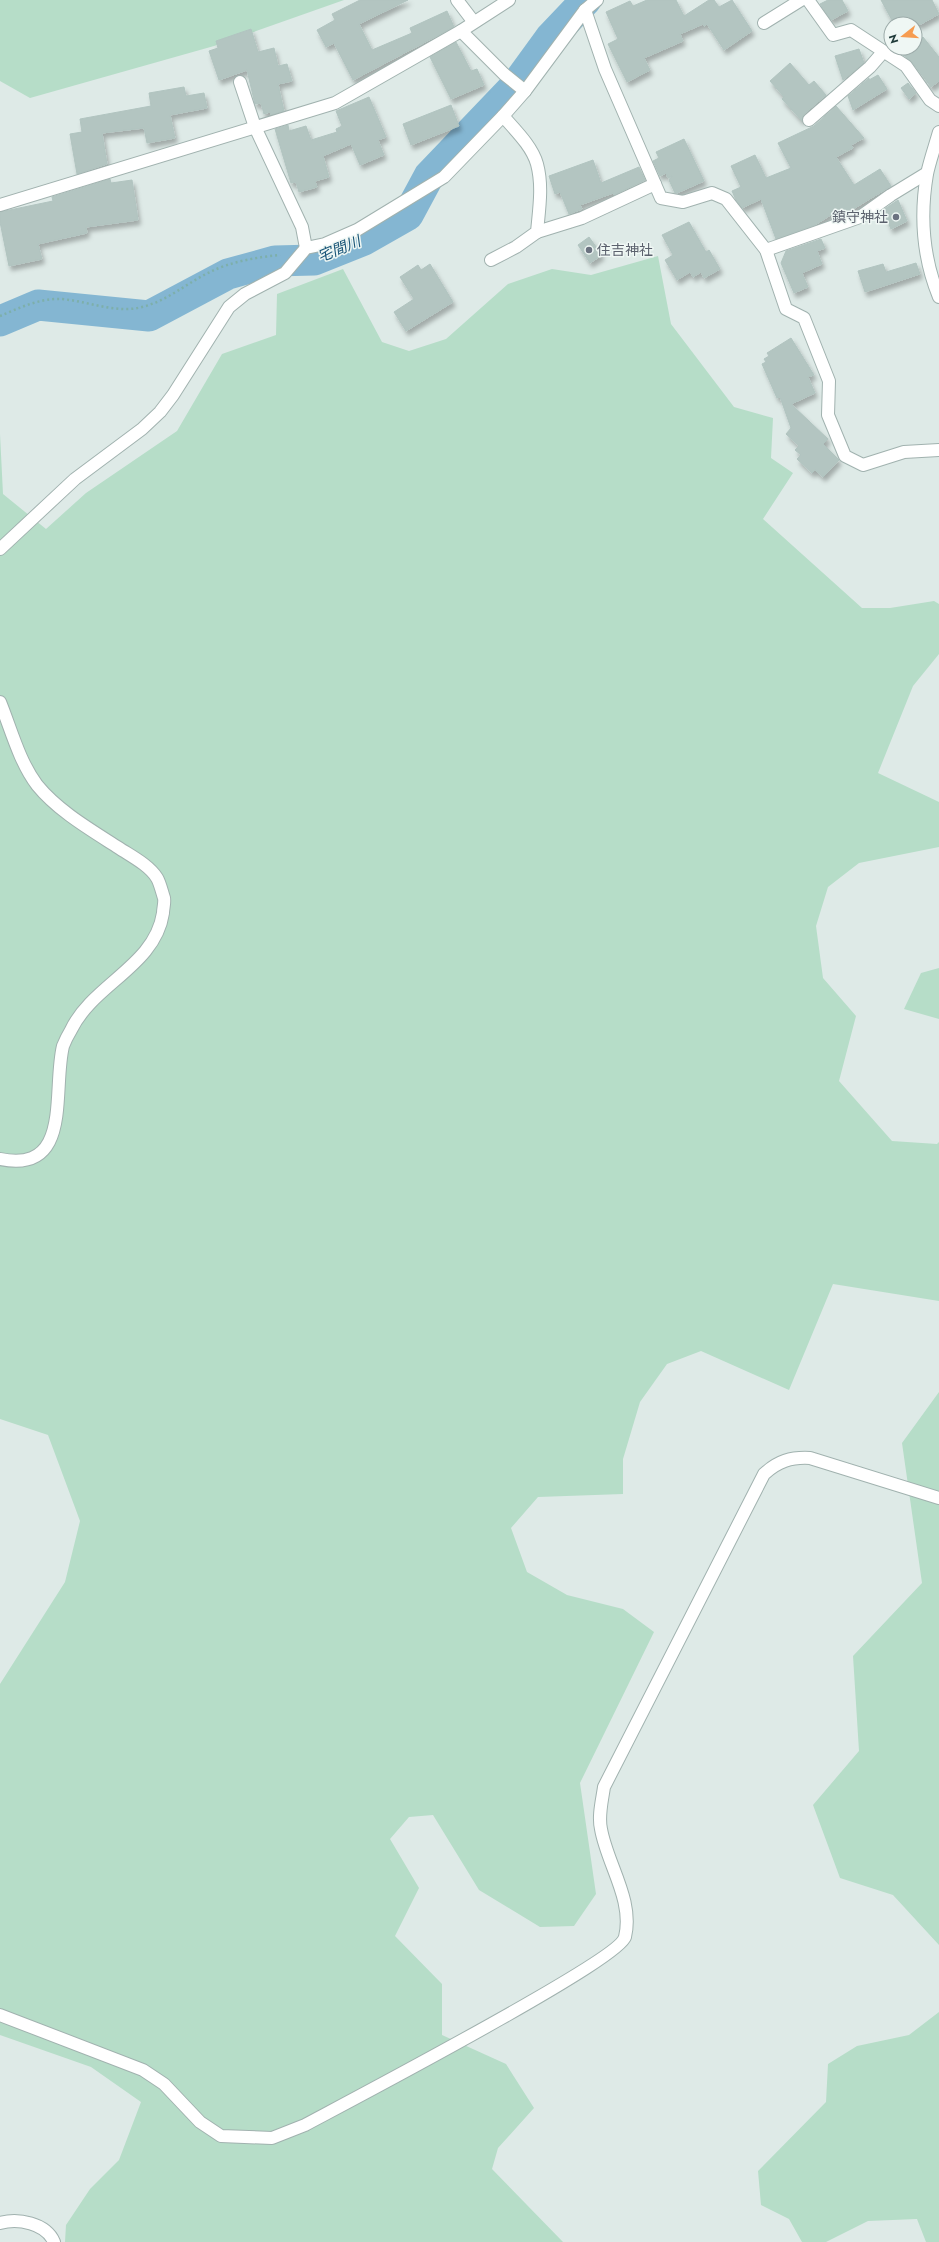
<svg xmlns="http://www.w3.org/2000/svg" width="939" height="2242" font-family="Jost,'Noto Sans JP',sans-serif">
	<defs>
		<filter id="shadow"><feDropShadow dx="2.5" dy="4.5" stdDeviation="2" flood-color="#0004"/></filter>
	</defs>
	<rect width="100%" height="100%" fill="#deeae7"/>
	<g fill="#b6ddc8">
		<polygon points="0,0 344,0 214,46 30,98 0,81"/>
		<polygon points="658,256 671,324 734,407 773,418 771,458 793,473 763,519 862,608 890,608 934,601 939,604 939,654 913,686 878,773 939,802 939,847 859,863 828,887 816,926 823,978 856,1016 839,1081 892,1141 937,1144 939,1142 939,1301 833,1284 789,1390 701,1351 667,1364 640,1402 623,1459 623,1494 538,1497 511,1528 527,1572 567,1595 623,1609 654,1632 580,1783 596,1894 574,1926 540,1927 479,1890 433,1815 409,1817 390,1839 419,1888 395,1936 442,1984 442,2035 506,2064 534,2108 498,2148 492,2169 563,2242 65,2242 66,2225 90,2189 119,2160 141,2102 91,2067 0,2035 0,1684 65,1582 80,1521 48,1435 0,1419 0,434 3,494 46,529 86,493 177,431 222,354 276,335 277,294 343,269 382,342 409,351 446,339 508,284 552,269 591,275"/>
		<polygon points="939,968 939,1019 904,1009 921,973"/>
		<polygon points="939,1392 939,1945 893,1895 840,1878 813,1805 859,1751 853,1656 922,1583 902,1443"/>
		<polygon points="939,2012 939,2242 926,2242 917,2219 868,2221 826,2242 802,2242 789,2219 761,2205 758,2171 826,2102 828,2064 857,2046 909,2035"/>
	</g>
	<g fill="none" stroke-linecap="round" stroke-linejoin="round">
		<polyline stroke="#84b6d2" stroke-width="31" points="0,321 38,305 149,316 228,274 275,261 314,260 364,240 408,215 429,176 516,85 550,38 586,0"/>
	</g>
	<g fill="#b3c5c1" stroke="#b1c4c0" filter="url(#shadow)">
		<polygon points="360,0 408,0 359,24 372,50 412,33 410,28 447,11 454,27 353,80 334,43 326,47 317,30 335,20 332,14"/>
		<polygon points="647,0 676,0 684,16 709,0 714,0 719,7 732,0 752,31 724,50 707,24 704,26 703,24 680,34 683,41 644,58 650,70 627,82 608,44 618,39 606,12 630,1 633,6"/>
		<polygon points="828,0 842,0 848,11 831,20 820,4"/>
		<polygon points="881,0 932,0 939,14 921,24 894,24"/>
		<polygon points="251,29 258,52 274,48 278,66 287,64 292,81 278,84 284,111 271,115 270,112 264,114 261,103 255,104 247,70 219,80 209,51 218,48 216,41"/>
		<polygon points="923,37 939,57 939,81 931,87 912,62 902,54 909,48 915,48 915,43"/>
		<polygon points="456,42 471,71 477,69 484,85 451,99 430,57"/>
		<polygon points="859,49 864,63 843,80 835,56"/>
		<polygon points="790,63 809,85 814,81 826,95 804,114 802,121 782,99 784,97 770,81"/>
		<polygon points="878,75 887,89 853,110 848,96 869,78 869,80"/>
		<polygon points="908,83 916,93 909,99 901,88"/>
		<polygon points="184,87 186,96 204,93 207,108 170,115 175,138 147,143 144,128 102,133 107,164 77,174 70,134 82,132 80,119 151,106 149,93"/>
		<polygon points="369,97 386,137 378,140 384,155 360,165 351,144 323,156 329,177 315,181 317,187 299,192 296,182 291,183 275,129 288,125 289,131 306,126 311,140 337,132 336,129 342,126 336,111"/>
		<polygon points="451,105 459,126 411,145 403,124"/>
		<polygon points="836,106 864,138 851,145 853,148 836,157 854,185 880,169 891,186 845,214 840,209 815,225 776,239 761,199 742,208 736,200 732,191 741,187 731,166 755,155 766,178 791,168 778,143 814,126"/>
		<polygon points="684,139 704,181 677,193 675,193 669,180 672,176 668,178 666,173 660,176 653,161 659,158 656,152"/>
		<polygon points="593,160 601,183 639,167 645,180 614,195 613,193 580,205 582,209 569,214 560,192 555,194 549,176"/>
		<polygon points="110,179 111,183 132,180 138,220 86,227 87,233 38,244 42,259 9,266 0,222 0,212 53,201 52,197"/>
		<polygon points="898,200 907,221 891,229 883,210"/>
		<polygon points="689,222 706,252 709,250 720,269 704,278 701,272 693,277 690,272 677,280 665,260 673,255 662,235"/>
		<polygon points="589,237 602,255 590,263 578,245"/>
		<polygon points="821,239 825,248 817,251 822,264 802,273 808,287 794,293 781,263 786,251"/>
		<polygon points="916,263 920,274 865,292 858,271 883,264 886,272"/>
		<polygon points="430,264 453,302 406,331 394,312 414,299 400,277 418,265 421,270"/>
		<polygon points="791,338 814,375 808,377 815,393 791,404 828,439 823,444 839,460 823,477 815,470 812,473 797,459 801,455 795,450 799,446 786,434 791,428 780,397 777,398 762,364 766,362 764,359 769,356 767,353"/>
	</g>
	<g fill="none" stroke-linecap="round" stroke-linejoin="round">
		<defs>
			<g id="street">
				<polyline points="457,0 473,21"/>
				<polyline points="808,0 833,35 851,30 906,66 930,100 939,106"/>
				<polyline points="585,10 605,69 661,198 683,202 712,193 726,199 766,250 786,309 804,318 829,381 828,415 845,456 863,465 904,452 939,450"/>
				<polyline points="764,23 801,0"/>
				<polyline points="461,31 504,74 525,91"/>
				<polyline points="240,82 255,127 302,227 306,248"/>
				<polyline points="809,120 870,67 883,52"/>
				<path d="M939,132C935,146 930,160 927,174C920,215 923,258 939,297"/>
				<polyline points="0,205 335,103 461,31 509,0"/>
				<polyline points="537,232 582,218 655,184"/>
				<polyline points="766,250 860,217 891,195 927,173"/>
				<path d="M491,260L516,247L537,232C539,210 543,186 537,164C532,146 515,130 503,116"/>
				<polyline points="0,549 75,479 142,429 160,412 173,395 229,307 245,294 285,273 306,248 325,244 357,230 444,177 503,116 525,91 585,10 597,0"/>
				<path d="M0,702C11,729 19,761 37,785C58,811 91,830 119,848C131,856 149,865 157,878C160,883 162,892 164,898C165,903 163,908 163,913C155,966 93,984 71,1030C68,1035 65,1041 63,1046C52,1091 73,1174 0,1159"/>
				<path d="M0,2015L143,2070L164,2084L200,2122L221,2136L272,2138L305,2125C344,2104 619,1960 625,1937C634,1900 607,1864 601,1829C598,1816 602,1801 604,1787L764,1474C778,1461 791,1457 810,1458L939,1498"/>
				<path d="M0,2223C18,2218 46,2223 54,2242"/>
			</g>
		</defs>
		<use href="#street" stroke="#a1b2af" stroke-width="14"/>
		<path stroke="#7dafaa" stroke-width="2.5" stroke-dasharray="2 3" stroke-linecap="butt" d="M0,316C19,308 40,298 61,299C88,301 116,314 142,307C167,301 187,283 210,272C230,262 257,257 280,255"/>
		<use href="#street" stroke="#fff" stroke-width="12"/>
	</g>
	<g fill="#6b7280" stroke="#eff7f4" stroke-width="1.5">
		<circle cx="896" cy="217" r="4"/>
		<circle cx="589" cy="250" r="4"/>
	</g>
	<g text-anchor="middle" stroke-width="3" stroke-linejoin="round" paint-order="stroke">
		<g font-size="14" fill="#5b616d" stroke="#eff7f4" text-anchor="end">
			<text x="888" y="222">鎮守神社</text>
			<text x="597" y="255" text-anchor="start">住吉神社</text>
		</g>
		<g font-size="15" font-style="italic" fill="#185477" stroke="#eff7f4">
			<text transform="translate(339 249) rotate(-22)" y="5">宅間川</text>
		</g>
	</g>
	<g transform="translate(903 36) rotate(253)"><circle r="19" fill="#eff7f4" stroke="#9caba9"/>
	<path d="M0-3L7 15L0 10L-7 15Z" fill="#f69c50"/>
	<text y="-6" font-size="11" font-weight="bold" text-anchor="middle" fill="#1f3a39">N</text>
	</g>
</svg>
